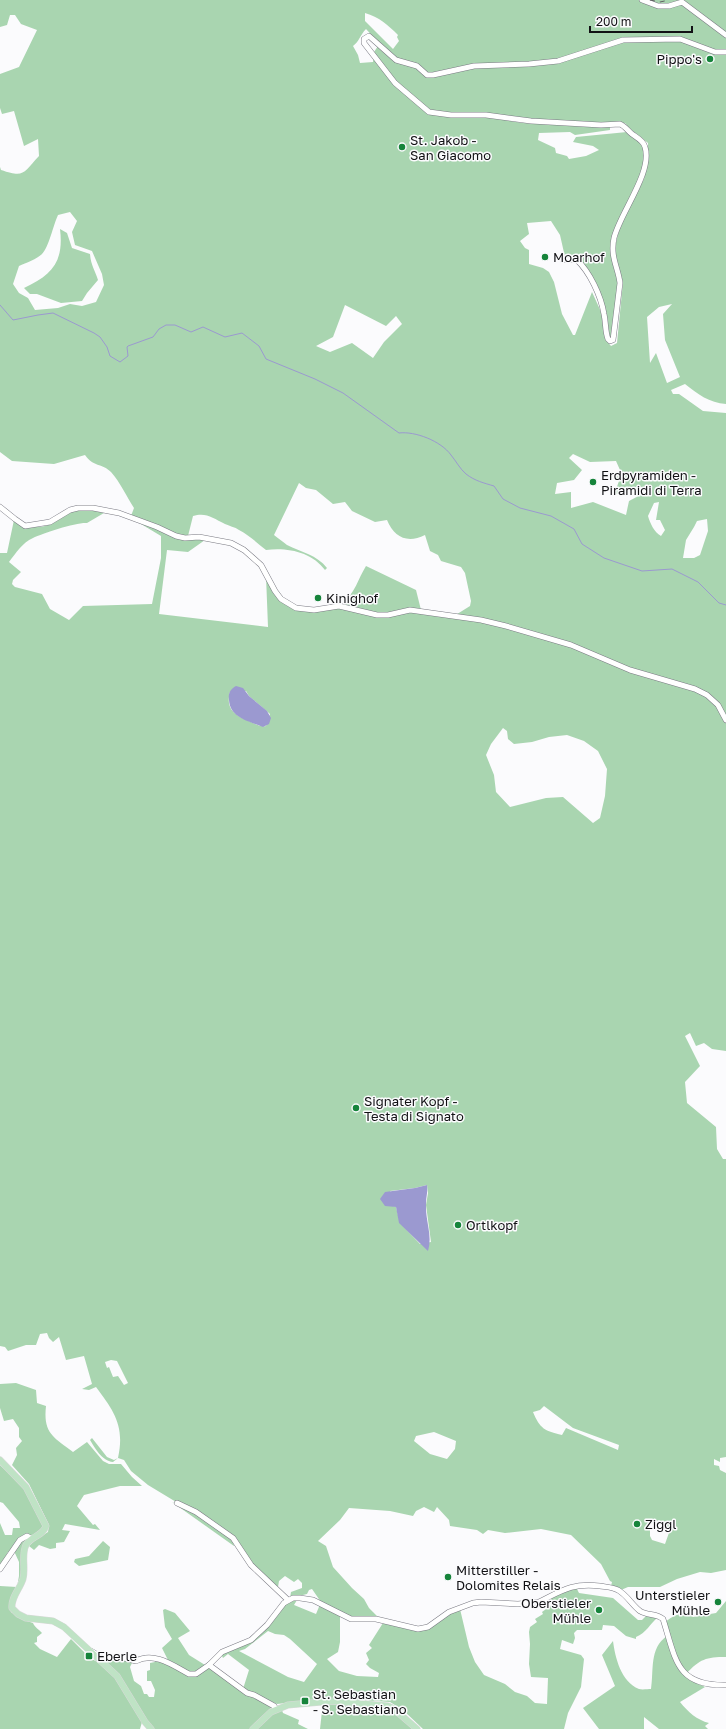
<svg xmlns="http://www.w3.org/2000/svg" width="726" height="1729" font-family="'Golos Text',sans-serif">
	<rect width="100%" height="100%" fill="#fbfbfd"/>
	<g fill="#a9d5b0" fill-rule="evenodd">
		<path d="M0,0H726V404C709,403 698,394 685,384L671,390L673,394H679L703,411L726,413V718L719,705L707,695L695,689L630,669L571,645L506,625L454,616L470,606L471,601L465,573L461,567L441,561L438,555L430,551L425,535C407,544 394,537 387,520L375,522L352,511L345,502L333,504L316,490L306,488L299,483L274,535C278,538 283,542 287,545C301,552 317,555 327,568L325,570C312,552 287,547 266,550C257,543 249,535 239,530C235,527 229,526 225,524C213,518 206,512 193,516L188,536L175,534L158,525L131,516L134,508C127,497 120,482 111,472C102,463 93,467 85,455L54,464L12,461L0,452V167L1,170C25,178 23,173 39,156L38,139L24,146L14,111L2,114L0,108V74L19,67L37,30L21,24L15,15H10L7,25L0,27ZM365,13C379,17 388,25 398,35L397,37L399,41L393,49L365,21ZM366,29L386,51L396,59L417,65L426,72V75L416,68L395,62L378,46L374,52L373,62L360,63L358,55L353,46C359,42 360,35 366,29ZM429,110C460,115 492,111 523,119L601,124L625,123L629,128L648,143V159L644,179L620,226L614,251L615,263L623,282L617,343L611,346L606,340L602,314L592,292L575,335H573L562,314L554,282L549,272L543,268L529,264V250L525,248L520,241L529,234L527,223L551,221L560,235L565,257H577L582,262L594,281L605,308L608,336L611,338L613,337C616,320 620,299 618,282C616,266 608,252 613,236C621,210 652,172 643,144L627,132L576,137L573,142L593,146L599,150L586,156L569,159L567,156L556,153L555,148L538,140L539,133L570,132L575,135L610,130V127L522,123L489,117L451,116L428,113ZM70,212L77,221L72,232L75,245L92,251L102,274L104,285L96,302L82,306L70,304L58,308L35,310L28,298L19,293L13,284L19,266C26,263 37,259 42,254C49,247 53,226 58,215ZM672,304L663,314L665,340L680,377L667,383L656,353L650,363L647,317L659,307ZM345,305L386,326L396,316L402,324L384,342L373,358L352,343L330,352L316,346L333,337ZM573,454L590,462L616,461L620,470L617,478L619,481L614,495C624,492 640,481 648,491L629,501L626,515L593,502L571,508V492L555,494L557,483L574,480L582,470L569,458ZM659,502L656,520H660L665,530L661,536C654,532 650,523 648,516L654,503ZM707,519L708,531L700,555L694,558H683L686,540L694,527L697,521Z"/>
		<path d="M60,229L67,233L72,248L90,254C91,266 95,270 98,280L87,293L82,301L61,303L37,294H30L24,288C52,275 64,262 60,229Z"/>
		<path d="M79,509L95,510L104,513L87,523C77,522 43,533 33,538C22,543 16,553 9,562L21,572L13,580L12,584L15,587L42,594L50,609L69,620L83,606L152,604L161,558V536L136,521L187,540H205L188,552L167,550L159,614L268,627L266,576L273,589L295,609L338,607L369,615L410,611L481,621L570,646L629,670L695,690L718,706L726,721V1051L712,1049L704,1043L696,1046L690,1033L685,1036L700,1066L685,1082L687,1103L716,1127L717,1149L723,1159H726V1457L720,1458V1462L714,1459V1465L719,1466L720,1470L726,1473V1570L711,1573L700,1572L677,1579L660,1587H628L621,1590L611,1586L612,1582L610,1581L601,1564L571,1535L541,1529L505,1533L488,1530L483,1534L477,1530L450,1526L449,1520L437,1507L434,1512L424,1507L416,1511L413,1516L390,1511L349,1508L340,1520L318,1541L326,1546L333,1567L352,1588L364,1599L369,1608L380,1619L350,1617L340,1613V1642L338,1652L327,1659L339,1671L357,1676L378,1677L379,1673L370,1668L366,1664L369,1660L366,1653L372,1648L369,1645L383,1623L418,1631L460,1609L469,1647L475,1662L484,1675L505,1684L515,1692L527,1696L535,1703L547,1704L548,1678L531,1677L529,1664L530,1644L529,1632L530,1627L537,1622L535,1619L543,1614L542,1612L553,1604L550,1598L576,1587L579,1593L613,1598L638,1620H642L646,1616L658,1617C650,1624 646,1633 636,1637V1639L626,1636L614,1626L603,1625L602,1630H577L574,1633L575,1638L573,1644L562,1640L560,1649L581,1655L584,1659L581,1687L568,1713L564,1729H423L403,1710L390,1702L332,1698L277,1704L243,1689L249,1670L228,1654L223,1658L221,1654C230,1650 243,1647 252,1640C266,1630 279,1602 297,1600L294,1605L316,1614L321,1602L312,1589L309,1590L307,1594L290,1598L291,1592L302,1588V1583L298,1579L294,1582L285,1576L279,1581L278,1587L251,1564L234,1537L148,1485L131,1471L124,1460L118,1458L113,1462C102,1461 95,1448 90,1440L92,1438L107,1457L114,1460L118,1458C125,1426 114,1411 96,1387L89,1390L82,1389L92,1384L84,1356L66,1360L59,1337L53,1342L49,1338L47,1333L40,1334L36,1345H26L8,1351L5,1347L0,1346V553H7L14,520C28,527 41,531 56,521C64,516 70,511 79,509ZM246,691L249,696L270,714L266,726C261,727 255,724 251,722C236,716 225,710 230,692ZM503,728L507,731L508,739L514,744L532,742L549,737L567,735L584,741L598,751L607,769L605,796L600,818L593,823L563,797L546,798L510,807L496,792L494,775L486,755L491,744ZM427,1185L428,1193L426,1205L431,1242L420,1244L400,1223L396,1207L393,1206L390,1191L415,1188ZM111,1360L117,1361L128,1383L124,1385L118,1376L113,1377L109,1367L107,1368L105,1362ZM544,1406L573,1428L619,1445L618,1450L566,1428L562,1435C545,1431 540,1429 533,1412L540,1410ZM434,1432L456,1441L455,1449L447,1459L430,1454L414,1441L416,1436ZM659,1520L670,1530L665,1544L652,1540L650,1536V1524ZM268,1631L275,1634L284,1635L290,1639L317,1664L304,1682L288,1677L239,1651L245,1649Z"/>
		<path d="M366,566L416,590L421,610L377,614L344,606L343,603C355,593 358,579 366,566Z"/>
		<path d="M16,1383L36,1390L37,1403L46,1406C43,1433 53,1437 73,1452L87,1442L103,1461L109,1464H121L132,1477L142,1486H120L84,1495L77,1506L93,1525L95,1524L100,1530L65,1524L62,1530L70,1531L64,1542L56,1543V1548L50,1549L39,1545L34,1550L29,1546L35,1540L48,1532L49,1525L29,1484L12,1465L17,1455L16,1448L22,1441L19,1437V1428L13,1419L4,1421L0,1408V1384Z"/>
		<path d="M0,1465L24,1487L43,1524L42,1529L28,1539L21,1576L9,1603L11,1612L24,1620L33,1623C35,1628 39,1629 42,1633L37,1637V1642L34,1643L40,1649L57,1657L71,1639L90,1658L101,1664L115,1678L142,1722L140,1729H0V1586L17,1587L19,1576V1562L14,1551L8,1552L0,1567V1523L5,1535H12L13,1528H20L19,1522L3,1503L0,1502Z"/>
		<polygon points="172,1502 195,1513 233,1541 234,1546"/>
		<polygon points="103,1541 110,1547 108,1560 79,1566 74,1562 75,1559 89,1556"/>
		<path d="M726,1601V1657C706,1657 700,1659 686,1674L678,1661L665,1622C673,1616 679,1613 688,1613L693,1617L716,1613Z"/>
		<polygon points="165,1609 175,1613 190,1631 178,1638 189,1655 205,1665 194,1673 189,1673 169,1662 162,1648 172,1639 165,1627 163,1610"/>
		<path d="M667,1636C675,1659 682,1676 705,1687L680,1702C688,1712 697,1720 709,1723L705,1726L708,1729H659L644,1717V1729H599L583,1708L615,1686L602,1655L613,1641C615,1657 621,1682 639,1689C642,1690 648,1689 651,1689C654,1671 649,1648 667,1636Z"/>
		<path d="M120,1658L132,1663L130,1667L134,1681L141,1686L144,1694H147L149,1697H154L155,1690L151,1681H147V1671L150,1670V1663L155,1662L156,1659C166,1662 187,1679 196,1675C200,1673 205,1669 209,1667L272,1707L250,1729H154L150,1726L102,1660Z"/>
		<polygon points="326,1704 382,1707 393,1711 414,1729 320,1729 322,1711"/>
		<polygon points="282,1710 283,1713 299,1720 298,1724 308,1729 255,1729 270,1715"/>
	</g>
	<g fill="#9b99d0">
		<path d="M236,686L243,688L249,696L267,711L271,718L269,724L263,727C249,721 230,718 229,700C228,694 230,689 236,686Z"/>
		<path d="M427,1185C428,1192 426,1197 426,1204C425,1220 433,1236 428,1251L399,1223L396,1207L385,1206L380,1199L385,1192L415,1188Z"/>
	</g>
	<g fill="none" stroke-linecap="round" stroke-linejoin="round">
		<path stroke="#9b99d0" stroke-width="1" d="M0,305L13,320L38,315L53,313L94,333L100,337L107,347L110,356L120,362L128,356L127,347L128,346L153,337L159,329L166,325H175L191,332L203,327L225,337L242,333L259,346L266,359L315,379L343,393L399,433C415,431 441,441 451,455C456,461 460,469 466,474C475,481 484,483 494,486L503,499L520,508L551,516L574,529L582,544L604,558L642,571L672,569L698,582L719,603L726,605"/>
		<defs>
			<g id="minor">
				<polyline points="642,0 658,6 669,6 682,2 726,35"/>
				<path d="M563,260L576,259C590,272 601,296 604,314C606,323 605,331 608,339L610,341L613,340L620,283C618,267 610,257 614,238C620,213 653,172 645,147C644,141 636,137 632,134C628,131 625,126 620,124L601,125L531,121L486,115H451L429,112L395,83L364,43V39L369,36L396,60L417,66L427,75H433L474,66L529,64L558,61L623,40L680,39L715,52H726"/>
				<polyline points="0,507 15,519 25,526 50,522 70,510 78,508 93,508 119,513 157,527 176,536 185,538 199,537 231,543 244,550 261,565 275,591 281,599 296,608 314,610 339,606 377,615 388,615 410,610 481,620 506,626 571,645 630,670 695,689 707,695 718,705 726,720"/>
				<polyline points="177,1503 196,1512 233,1538 251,1565 288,1600"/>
				<polyline points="0,1569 20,1540 27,1536 32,1539"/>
				<path d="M91,1651L105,1659L120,1657L136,1661C154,1651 174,1666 189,1674H196L209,1665L222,1652L251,1640L267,1625L284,1603L293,1598H300L313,1600L351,1619H376L418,1629L428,1627L449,1612L473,1603L481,1602L518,1604L539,1602C563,1590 572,1583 600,1586C606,1587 612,1587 618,1590C627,1595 632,1605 640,1611C648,1616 656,1613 663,1619C676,1660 676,1686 726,1685"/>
				<polyline points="209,1665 247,1693 254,1695 274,1706 276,1709"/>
			</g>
			<g id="major">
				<path d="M0,1460L26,1487L46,1526C43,1536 31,1536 26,1545C21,1555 26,1568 23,1579C20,1589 11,1597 12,1608L18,1614L26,1618L53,1621L64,1627L117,1676L145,1722L151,1729"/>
				<polyline points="253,1729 271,1712 288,1705 333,1701 388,1706 394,1709 417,1729"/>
			</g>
		</defs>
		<use href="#minor" stroke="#7a7a83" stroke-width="6"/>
		<use href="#major" stroke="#d9d9d9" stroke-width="7"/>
		<use href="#minor" stroke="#fff" stroke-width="5"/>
		<use href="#major" stroke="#bfe3c5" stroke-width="6"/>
		<polyline stroke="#606062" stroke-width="1" stroke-dasharray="5 5" stroke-linecap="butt" points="650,0 660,2 669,0"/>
	</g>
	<g fill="#16843b" stroke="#fbfbfd" stroke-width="1.5">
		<circle cx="710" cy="59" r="4"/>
		<circle cx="402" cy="147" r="4"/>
		<circle cx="545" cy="257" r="4"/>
		<circle cx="593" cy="482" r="4"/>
		<circle cx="318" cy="598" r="4"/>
		<circle cx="356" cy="1108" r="4"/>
		<circle cx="458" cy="1225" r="4"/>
		<circle cx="637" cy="1524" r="4"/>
		<circle cx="448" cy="1577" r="4"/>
		<circle cx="718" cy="1602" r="4"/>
		<circle cx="599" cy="1610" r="4"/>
		<rect x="85" y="1652" width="8" height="8" rx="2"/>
		<rect x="301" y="1697" width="8" height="8" rx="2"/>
	</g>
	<g text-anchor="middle" stroke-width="3" stroke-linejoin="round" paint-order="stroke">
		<g font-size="13" fill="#111114" stroke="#fbfbfd" text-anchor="start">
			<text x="702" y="64" text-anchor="end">Pippo's</text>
			<text x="410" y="145">St. Jakob -<tspan x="410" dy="15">San Giacomo</tspan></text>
			<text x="553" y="262">Moarhof</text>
			<text x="601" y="480">Erdpyramiden -<tspan x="601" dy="15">Piramidi di Terra</tspan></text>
			<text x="326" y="603">Kinighof</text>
			<text x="364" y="1106">Signater Kopf -<tspan x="364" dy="15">Testa di Signato</tspan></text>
			<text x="466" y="1230">Ortlkopf</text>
			<text x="645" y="1529">Ziggl</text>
			<text x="456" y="1575">Mitterstiller -<tspan x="456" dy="15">Dolomites Relais</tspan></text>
			<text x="710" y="1600" text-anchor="end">Unterstieler<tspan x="710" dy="15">Mühle</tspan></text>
			<text x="591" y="1608" text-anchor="end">Oberstieler<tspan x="591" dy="15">Mühle</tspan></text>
			<text x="97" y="1661">Eberle</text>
			<text x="313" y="1699">St. Sebastian<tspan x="313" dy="15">- S. Sebastiano</tspan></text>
		</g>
	</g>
	<path d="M590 26v6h102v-6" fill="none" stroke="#111114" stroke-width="2"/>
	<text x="596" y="26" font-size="12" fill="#111114" stroke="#fbfbfd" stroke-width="3" paint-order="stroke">200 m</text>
</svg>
